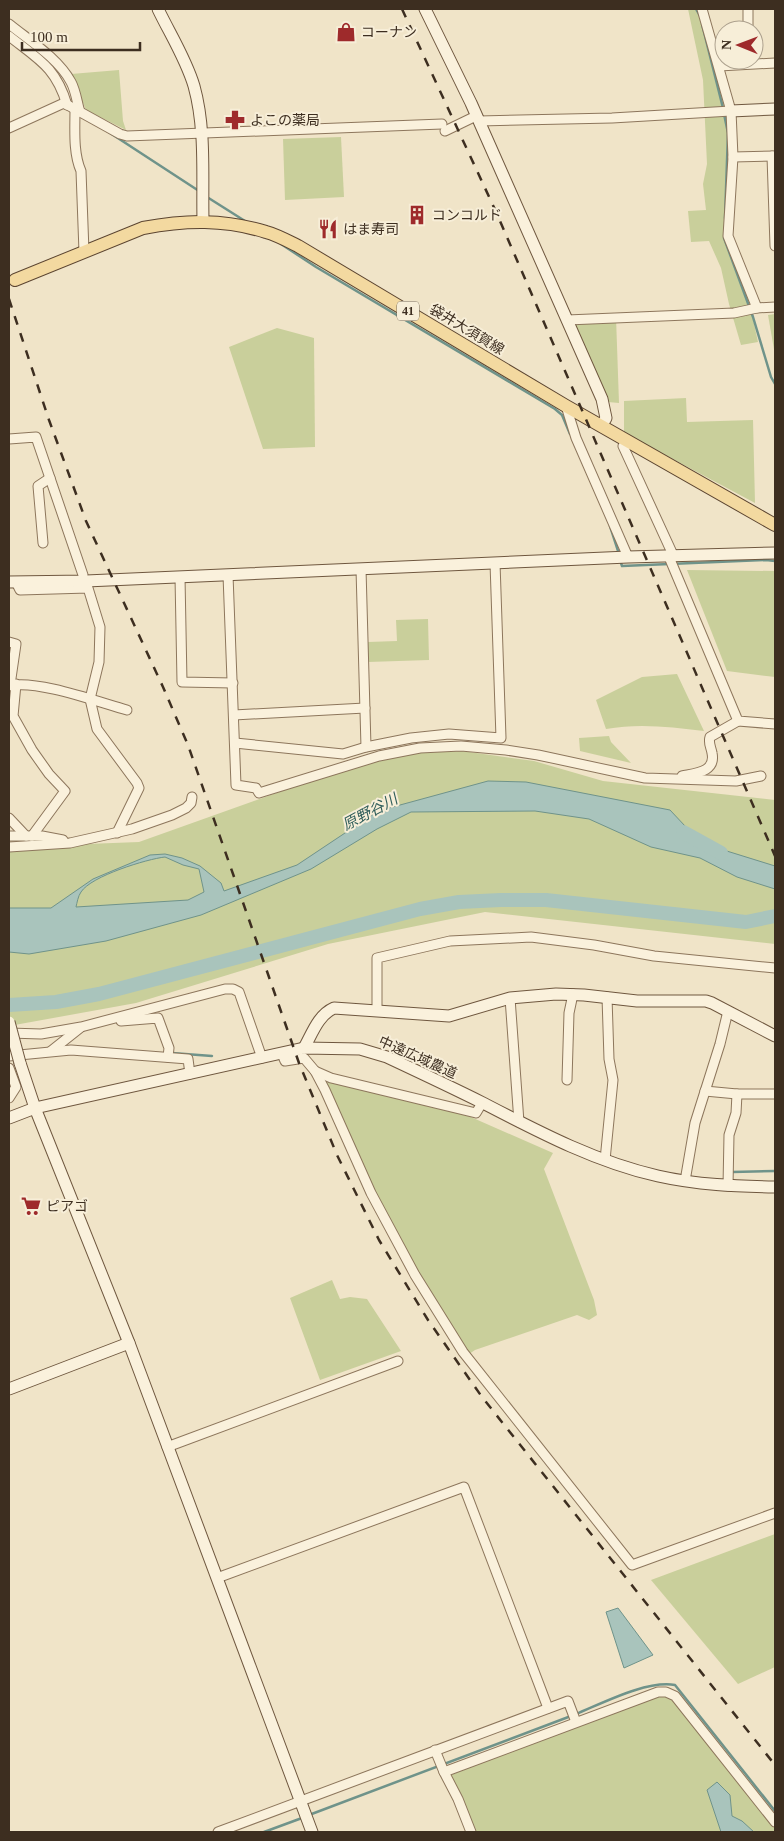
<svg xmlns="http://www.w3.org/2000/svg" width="784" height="1841" font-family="'Times New Roman','Noto Sans JP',serif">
	<rect width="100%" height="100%" fill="#f0e4c8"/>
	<g fill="#c9cf9b">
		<polygon points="688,9 699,9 731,111 732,244 749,301 758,342 741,345 729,304 721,268 709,241 691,242 688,211 706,210 703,184 707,164 703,80"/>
		<polygon points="119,70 123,121 126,130 86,110 71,74"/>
		<polygon points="341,137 344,197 285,200 283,139"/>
		<polygon points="775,314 775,355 768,315"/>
		<polygon points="616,317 619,403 608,402 572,319"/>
		<polygon points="277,328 314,338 315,447 263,449 229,347"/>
		<polygon points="686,398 687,422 753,420 755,503 624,433 624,401"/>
		<polygon points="687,570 775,571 775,677 727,671"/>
		<polygon points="428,619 429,660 368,662 368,642 397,641 396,620"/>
		<path d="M677,674L704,731C671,727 639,723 606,729L596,700L642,677Z"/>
		<polygon points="609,736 611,742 631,763 580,751 579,738"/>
		<polygon points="462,751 534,761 603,781 775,800 775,944 485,912 328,944 136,1003 9,1026 9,847 139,842 338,771 396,754"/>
		<polygon points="324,1078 464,1114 553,1153 544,1169 594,1300 597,1315 589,1320 577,1315 475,1350 466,1356 443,1319 352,1150"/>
		<polygon points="332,1280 340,1299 350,1297 367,1299 401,1351 320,1380 290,1298"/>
		<polygon points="775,1534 775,1667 738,1684 651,1580"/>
		<polygon points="658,1692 669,1694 775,1827 775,1832 468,1832 446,1777"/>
	</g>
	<g fill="#a9c4bc" stroke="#6f938a" fill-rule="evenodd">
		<path d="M488,781L526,782L670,810L701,843L775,866V889L737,877L700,858L651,847L589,819L535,811L411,812L377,829L311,869L201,915L106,941L29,954L9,952V908H51L93,879L150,855L165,854L182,858L200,866L221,883L224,891L297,865L378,811ZM165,857L183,865L199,869L204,892L188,900L76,907C77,903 78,896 81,892C91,876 147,859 165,857Z"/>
		<polygon points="618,1608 653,1655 624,1668 606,1612"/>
		<polygon points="717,1782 730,1795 732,1816 742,1821 754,1832 721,1832 707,1790"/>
	</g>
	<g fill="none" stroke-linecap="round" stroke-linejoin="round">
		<g stroke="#6f938a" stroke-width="2.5">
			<polyline points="696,9 700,16"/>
			<polyline points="702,24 723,108"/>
			<polyline points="724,114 728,133 725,218"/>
			<polyline points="107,131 199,191"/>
			<polyline points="207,197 245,221"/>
			<polyline points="724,238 753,317 771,377 775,384"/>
			<polyline points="281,244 316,267 555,409 562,415 570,434"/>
			<polyline points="610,526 619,554"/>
			<polyline points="620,560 622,566 766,560 775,561"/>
			<polyline points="172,1053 212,1056"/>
			<polyline points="732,1172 775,1171"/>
			<path d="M576,1714C603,1703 647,1680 675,1685L775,1811"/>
			<polyline points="309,1815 571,1716"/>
			<polyline points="264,1832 302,1818"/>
		</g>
		<g stroke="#a9c4bc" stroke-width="14">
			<polyline points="683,832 721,853"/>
			<polyline points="9,1005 56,1002 99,994 420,909 459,902 501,900 546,900 746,922 775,916"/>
		</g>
		<defs>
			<g id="street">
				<polyline points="702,9 731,111 733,157 728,236 757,308"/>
				<polyline points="748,9 748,30"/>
				<path d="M9,24C30,41 58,58 71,82C76,91 77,103 80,112"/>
				<path d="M9,36C38,59 56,67 67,105"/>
				<polyline points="719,66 775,63"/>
				<path d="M75,109C75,129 73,153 81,171L84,252"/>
				<polyline points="479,121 612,118 731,111"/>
				<polyline points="9,128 64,103 120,134 127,136 442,124"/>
				<polyline points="445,131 476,116"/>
				<polyline points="772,156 775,246"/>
				<polyline points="733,157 775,156"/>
				<polyline points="567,320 734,313 757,308 775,307"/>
				<polyline points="566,406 576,438 628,557"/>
				<polyline points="9,439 36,437 83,575"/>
				<polyline points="627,440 623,446 674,557"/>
				<polyline points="43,543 38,486 50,478"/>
				<polyline points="669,557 738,721 775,724"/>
				<polyline points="361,569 366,747"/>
				<polyline points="228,575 236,785 256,788 259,793 379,756 420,748 461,746 506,750 538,755 645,778 736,781 761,776"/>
				<polyline points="180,577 182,682 233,683"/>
				<polyline points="16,582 20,590 88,588 100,627 99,662 90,699 97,729 137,783 139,788 117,833"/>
				<polyline points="9,642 16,644 10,685"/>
				<polyline points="16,684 13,716 32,750 49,774 65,791 32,836"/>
				<path d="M9,686C36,679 98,702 127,710"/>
				<polyline points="234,715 365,708"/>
				<polyline points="235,743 343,754 366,747 411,738 449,734 501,738 495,563"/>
				<path d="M682,776C696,773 716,772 712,753C711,747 708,743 710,737L738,721"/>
				<polyline points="9,818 26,836"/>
				<polyline points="9,836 42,836 63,840"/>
				<polyline points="9,847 70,843 132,829 172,815 186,808 191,803 192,797"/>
				<polyline points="510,998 519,1122"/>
				<polyline points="377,1010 377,958 450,941 531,937 594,945 654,956 775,968"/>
				<polyline points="121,1021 158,1018 169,1048 168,1057"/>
				<polyline points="9,1033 41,1034 81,1027 225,989 233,989 239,992 262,1058"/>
				<polyline points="51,1051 80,1028"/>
				<polyline points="282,1054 285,1061 304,1058 315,1071 325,1090 371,1193 415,1275 463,1352 632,1565 775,1513"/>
				<polyline points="9,1056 71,1050 188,1059 190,1074"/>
				<polyline points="9,1068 16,1087 9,1098"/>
				<polyline points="315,1071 331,1078 476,1113 482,1103"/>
				<polyline points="567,1080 569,1013 573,994"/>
				<polyline points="705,1091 737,1094 775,1094"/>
				<polyline points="605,1160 613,1080 609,1059 607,997"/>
				<polyline points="685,1181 695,1123 720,1044 728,1011"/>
				<polyline points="728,1186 729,1135 736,1113 737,1094"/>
				<polyline points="167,1447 398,1361"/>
				<polyline points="217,1578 464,1487 548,1708"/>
				<polyline points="435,1750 444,1772"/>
				<polyline points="218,1832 568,1701 576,1722"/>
				<polyline points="471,1832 458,1799 444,1772 658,1692 666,1692 675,1696 775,1822"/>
			</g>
			<g id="secondary">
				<path d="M158,9C170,34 186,59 194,86C206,129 202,176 203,221"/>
				<polyline points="425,9 471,103 602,399 606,418 602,425"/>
				<polyline points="731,111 775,109"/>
				<polyline points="9,582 86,581 628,557 775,553"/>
				<path d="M304,1048C312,1034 318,1015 334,1008L449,1016L510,998L556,994L584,995L637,1001H706L712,1003L775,1036"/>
				<polyline points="20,1063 35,1108 129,1343 312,1832"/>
				<path d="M9,1118L35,1108L304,1048L360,1049L387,1057C419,1072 451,1087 483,1103C539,1132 596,1162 658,1176C698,1185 735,1186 775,1187"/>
				<polyline points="9,1389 129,1343"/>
			</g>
			<path id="primary" d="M15,280L143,228C186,220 224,219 266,232C277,235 288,241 298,246L566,406L775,525"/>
		</defs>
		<use href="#street" stroke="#8d765c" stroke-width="11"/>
		<use href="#secondary" stroke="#6f573f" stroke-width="13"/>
		<use href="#primary" stroke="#5b4430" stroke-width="14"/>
		<use href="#street" stroke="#faf1dc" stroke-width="9"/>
		<use href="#secondary" stroke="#faf1dc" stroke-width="11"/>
		<use href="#primary" stroke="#f3d9a0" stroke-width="12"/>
		<g stroke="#3d2e20" stroke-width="2.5" stroke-dasharray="9 9" stroke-linecap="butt">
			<polyline points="402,9 497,214 775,856"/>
			<polyline points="9,299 49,420 86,521 163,687 188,745 299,1063 337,1155 379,1240 428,1320 482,1397 775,1765"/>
		</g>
		<defs>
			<polyline id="secondary-bridge" points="9,1022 20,1063"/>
		</defs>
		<use href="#secondary-bridge" stroke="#6f573f" stroke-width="13" stroke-linecap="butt"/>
		<use href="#secondary-bridge" stroke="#faf1dc" stroke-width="11"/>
	</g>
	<defs>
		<symbol id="shop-bare" viewBox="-9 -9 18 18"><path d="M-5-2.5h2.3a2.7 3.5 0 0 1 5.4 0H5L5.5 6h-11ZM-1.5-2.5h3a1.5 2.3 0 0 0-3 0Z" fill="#9e2a2b" stroke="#f7eed8" stroke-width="2.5" paint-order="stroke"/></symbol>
		<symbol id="pharmacy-bare" viewBox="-9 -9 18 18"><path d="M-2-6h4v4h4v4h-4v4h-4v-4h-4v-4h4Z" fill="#9e2a2b" stroke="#f7eed8" stroke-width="2.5" paint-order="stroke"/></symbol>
		<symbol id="building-bare" viewBox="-9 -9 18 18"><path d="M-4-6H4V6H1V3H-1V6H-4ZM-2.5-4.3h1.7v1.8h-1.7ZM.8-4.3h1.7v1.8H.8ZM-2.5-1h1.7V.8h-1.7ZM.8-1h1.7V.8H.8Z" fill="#9e2a2b" stroke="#f7eed8" stroke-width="2.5" paint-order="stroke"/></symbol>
		<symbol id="restaurant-bare" viewBox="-9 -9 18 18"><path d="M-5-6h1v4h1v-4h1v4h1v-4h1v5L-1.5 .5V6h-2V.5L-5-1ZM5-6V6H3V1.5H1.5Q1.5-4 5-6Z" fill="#9e2a2b" stroke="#f7eed8" stroke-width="2.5" paint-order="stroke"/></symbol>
		<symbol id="supermarket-bare" viewBox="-9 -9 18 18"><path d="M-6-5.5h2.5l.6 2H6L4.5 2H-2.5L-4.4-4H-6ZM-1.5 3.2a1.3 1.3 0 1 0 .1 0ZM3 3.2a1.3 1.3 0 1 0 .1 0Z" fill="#9e2a2b" stroke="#f7eed8" stroke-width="2.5" paint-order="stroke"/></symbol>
	</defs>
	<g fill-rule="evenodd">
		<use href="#shop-bare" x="332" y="18" width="28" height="28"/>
		<use href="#pharmacy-bare" x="221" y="106" width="28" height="28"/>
		<use href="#building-bare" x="403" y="201" width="28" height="28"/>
		<use href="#restaurant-bare" x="314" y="215" width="28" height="28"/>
		<use href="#supermarket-bare" x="17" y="1192" width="28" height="28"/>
	</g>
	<g text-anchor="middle" stroke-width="4" stroke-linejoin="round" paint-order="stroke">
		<rect fill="#f7eed8" stroke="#756857" stroke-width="1" x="397" y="301.5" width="22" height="19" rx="4"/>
		<g font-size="12" font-weight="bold" fill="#3d2e20">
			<text x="408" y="315">41</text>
		</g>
		<g font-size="14" fill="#3d2e20" stroke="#f7eed8" text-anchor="start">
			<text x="361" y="37">コーナン</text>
			<text x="250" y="125">よこの薬局</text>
			<text x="432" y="220">コンコルド</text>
			<text x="343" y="234">はま寿司</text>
			<text x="46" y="1211">ピアゴ</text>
		</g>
		<g font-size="14" fill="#3d2e20" stroke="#f7eed8">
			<text transform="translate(467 329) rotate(31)" y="5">袋井大須賀線</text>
			<text transform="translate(418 1057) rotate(24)" y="5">中遠広域農道</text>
		</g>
		<g font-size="15" font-style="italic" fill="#2f5d5a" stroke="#f7eed8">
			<text transform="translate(370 812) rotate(-28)" y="5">原野谷川</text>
		</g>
	</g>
	<rect width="784" height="1841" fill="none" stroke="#3d2e20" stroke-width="20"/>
	<g transform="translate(739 45) rotate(271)"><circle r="24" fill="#f7eed8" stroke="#ada18e"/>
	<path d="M0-4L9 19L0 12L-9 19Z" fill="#9e2a2b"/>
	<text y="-8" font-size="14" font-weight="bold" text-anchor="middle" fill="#3d2e20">N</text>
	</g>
	<path d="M22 42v8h118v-8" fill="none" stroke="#3d2e20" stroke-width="2.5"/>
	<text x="30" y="42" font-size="15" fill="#3d2e20" stroke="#f7eed8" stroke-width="4" paint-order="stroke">100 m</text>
</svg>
